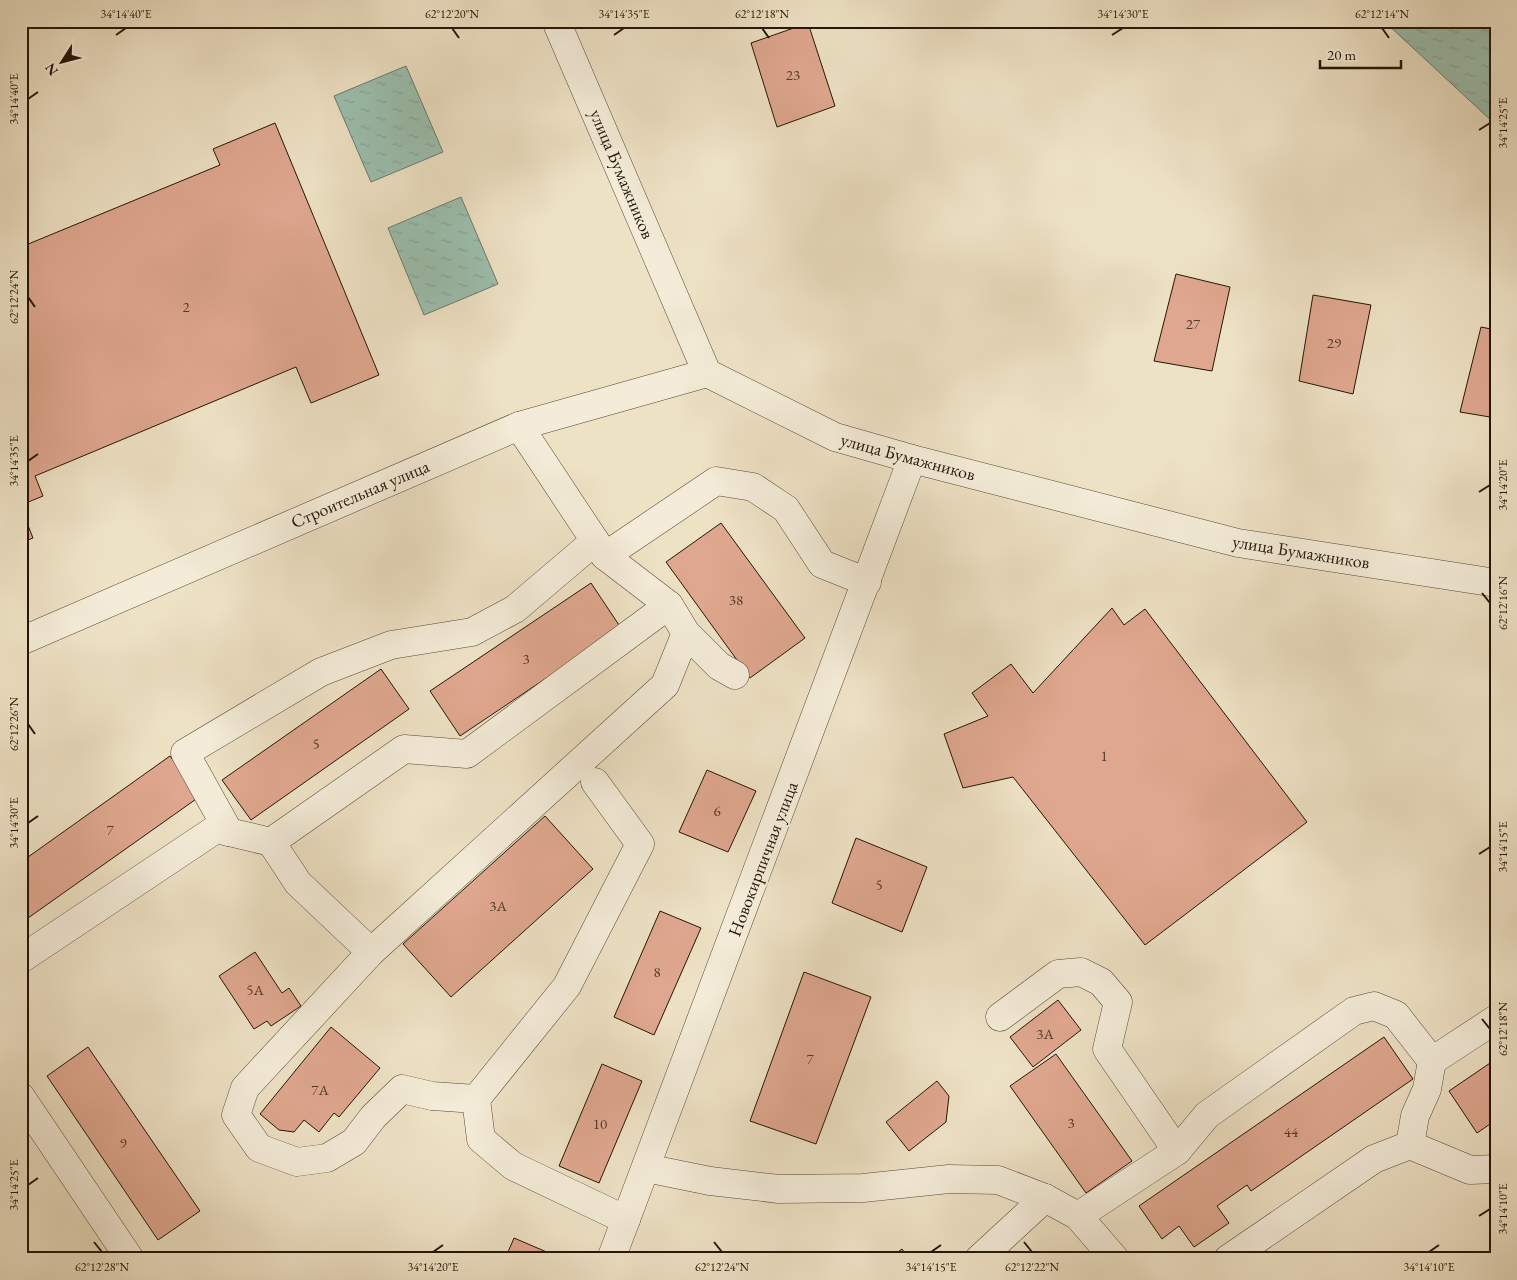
<svg xmlns="http://www.w3.org/2000/svg" width="1517" height="1280" font-family="'EB Garamond',serif">
	<defs>
		<pattern id="water-ripples" width="26" height="14" patternUnits="userSpaceOnUse" patternTransform="scale(1.25)"><rect width="26" height="14" fill="#9bbfae"/><path d="M2 4q2-2 4 0t4 0M15 11q2-2 4 0t4 0" fill="none" stroke="#85a394"/></pattern>
	</defs>
	<rect width="100%" height="100%" fill="#eee2c5"/>
	<filter id="stains"><feTurbulence type="fractalNoise" baseFrequency=".004" numOctaves="4"/><feColorMatrix values="0 0 0 0 .2 0 0 0 0 .09 0 0 0 0 .02 0 0 0 .5 -.17"/></filter>
	<radialGradient id="worn" r=".72"><stop offset=".6" stop-color="#630" stop-opacity="0"/><stop offset="1" stop-color="#630" stop-opacity=".3"/></radialGradient>
	<g fill="url(#water-ripples)" stroke="#6b7b6b">
		<polygon points="1384,21 1496,21 1496,125"/>
		<polygon points="406,66 443,152 371,182 334,96"/>
		<polygon points="461,197 498,284 424,315 388,228"/>
	</g>
	<g fill="#dfa78f" stroke="#241507">
		<polygon points="169,21 178,21 169,28"/>
		<polygon points="808,23 835,106 777,127 751,43"/>
		<polygon points="275,123 379,375 311,403 296,367 35,476 43,496 21,505 21,247 220,165 213,149"/>
		<polygon points="1176,274 1230,287 1212,371 1154,361"/>
		<polygon points="1313,295 1371,305 1353,394 1299,381"/>
		<polygon points="1481,327 1496,330 1496,418 1460,412"/>
		<polygon points="21,508 33,538 21,543"/>
		<polygon points="721,523 805,638 750,678 666,562"/>
		<polygon points="591,583 621,628 460,736 430,691"/>
		<polygon points="1112,608 1124,625 1145,609 1307,822 1145,945 1013,777 963,788 944,734 988,716 972,693 1011,664 1033,693"/>
		<polygon points="381,669 409,709 251,820 222,780"/>
		<polygon points="170,756 199,797 21,923 21,862"/>
		<polygon points="707,770 756,791 728,852 679,832"/>
		<polygon points="545,816 593,869 451,997 403,944"/>
		<polygon points="856,838 927,867 902,932 832,903"/>
		<polygon points="660,911 701,928 654,1035 614,1017"/>
		<polygon points="255,952 282,993 289,988 301,1006 271,1026 267,1021 254,1029 219,976"/>
		<polygon points="804,972 871,997 816,1144 750,1121"/>
		<polygon points="1058,1000 1081,1030 1033,1067 1010,1037"/>
		<polygon points="331,1027 380,1068 339,1117 334,1113 319,1132 304,1120 294,1132 279,1130 260,1114"/>
		<polygon points="1384,1037 1413,1079 1251,1191 1247,1185 1217,1206 1229,1223 1194,1247 1179,1226 1162,1239 1139,1206"/>
		<polygon points="88,1047 200,1211 158,1240 47,1076"/>
		<polygon points="1056,1054 1132,1161 1086,1193 1010,1086"/>
		<polygon points="1496,1059 1496,1120 1477,1133 1449,1091"/>
		<polygon points="602,1064 642,1081 599,1183 559,1166"/>
		<polygon points="937,1081 949,1096 946,1122 909,1151 886,1122"/>
		<polygon points="514,1238 563,1259 505,1259"/>
		<polygon points="902,1249 909,1259 888,1259"/>
	</g>
	<g fill="none" stroke-linecap="round" stroke-linejoin="round">
		<defs>
			<g id="minor">
				<polyline points="556,21 707,373 835,437 912,459 1238,543 1496,583"/>
				<polyline points="519,426 605,556 716,481 753,487 786,509 822,564 867,582"/>
				<polyline points="605,556 669,605 686,633 719,666 735,675"/>
				<polyline points="21,641 519,426 707,373"/>
				<polyline points="229,832 185,753 321,672 391,645 472,632 515,609 595,541"/>
				<polyline points="271,842 298,883 371,952"/>
				<polyline points="21,959 216,829 271,842 404,749 467,754 669,605"/>
				<polyline points="1000,1017 1058,974 1081,972 1101,982 1118,1002 1107,1049 1177,1151"/>
				<polyline points="21,1097 130,1259"/>
				<polyline points="476,1099 567,986 640,844 595,782"/>
				<polyline points="1410,1145 1415,1116 1427,1089 1432,1061"/>
				<polyline points="646,1168 710,1181 779,1189 863,1188 949,1179 998,1180 1045,1198 1078,1216 1115,1259"/>
				<polyline points="1078,1216 1177,1151 1207,1115 1354,1011 1374,1006 1396,1015 1432,1061 1496,1019"/>
				<polyline points="626,1220 513,1166 481,1139 476,1099 432,1096 402,1089 373,1117 354,1142 327,1158 297,1162 259,1148 236,1115 245,1088 371,952 665,685 686,633"/>
				<polyline points="611,1259 912,459"/>
				<polyline points="979,1259 1045,1198"/>
				<polyline points="1228,1259 1374,1159 1410,1145 1470,1170 1496,1169"/>
			</g>
		</defs>
		<use href="#minor" stroke="#564836" stroke-width="29"/>
		<use href="#minor" stroke="#f4ecd9" stroke-width="28"/>
	</g>
	<path fill="none" stroke="#241507" stroke-width="2" d="M452,28L459,38M762,28L769,38M1382,28L1389,38M116,35L126,28M614,35L624,28M1112,35L1123,28M28,99L38,92M1479,130L1490,123M28,297L35,307M28,461L38,454M1479,492L1490,485M1482,593L1490,603M28,724L35,734M28,823L38,816M1479,854L1490,847M1482,1019L1490,1029M28,1185L38,1178M1479,1216L1490,1209M94,1242L102,1252M714,1242L722,1252M1024,1242L1032,1252M433,1252L443,1245M931,1252L941,1245M1429,1252L1439,1245"/>
	<g text-anchor="middle" stroke-width="4" stroke-linejoin="round" paint-order="stroke">
		<g font-size="15" fill="#533a29">
			<text x="793" y="80">23</text>
			<text x="186" y="312">2</text>
			<text x="1193" y="329">27</text>
			<text x="1334" y="348">29</text>
			<text x="736" y="605">38</text>
			<text x="526" y="664">3</text>
			<text x="316" y="749">5</text>
			<text x="1104" y="761">1</text>
			<text x="717" y="816">6</text>
			<text x="110" y="835">7</text>
			<text x="879" y="890">5</text>
			<text x="498" y="911">3А</text>
			<text x="657" y="977">8</text>
			<text x="255" y="995">5А</text>
			<text x="1045" y="1039">3А</text>
			<text x="810" y="1064">7</text>
			<text x="320" y="1095">7А</text>
			<text x="1071" y="1128">3</text>
			<text x="600" y="1129">10</text>
			<text x="1291" y="1137">44</text>
			<text x="123" y="1148">9</text>
		</g>
		<g font-size="18" fill="#241507" stroke="#f4ecd9">
			<text transform="translate(622 174) rotate(67)" y="6">улица Бумажников</text>
			<text transform="translate(908 457) rotate(15)" y="6">улица Бумажников</text>
			<text transform="translate(360 494) rotate(-23)" y="6">Строительная улица</text>
			<text transform="translate(1301 552) rotate(9)" y="6">улица Бумажников</text>
			<text transform="translate(763 859) rotate(-69)" y="6">Новокирпичная улица</text>
		</g>
	</g>
	<rect width="1517" height="1280" fill="none" stroke="#eee2c5" stroke-width="55"/>
	<g transform="translate(62 62) rotate(234)" stroke="#f4ecd9" stroke-width="4" paint-order="stroke">
	<path d="M0-4L9 19L0 12L-9 19Z" fill="#241507"/>
	<text y="-8" font-size="14" font-weight="bold" text-anchor="middle" fill="#241507">N</text>
	</g>
	<path d="M1320 60v8h81v-8" fill="none" stroke="#241507" stroke-width="2.5"/>
	<text x="1327" y="60" font-size="15" fill="#241507" stroke="#f4ecd9" stroke-width="4" paint-order="stroke">20 m</text>
	<rect x="28" y="28" width="1462" height="1224" fill="none" stroke="#241507" stroke-width="2"/>
	<g font-size="12" text-anchor="middle" fill="#241507">
		<text x="126" y="18">34°14'40"E</text>
		<text x="452" y="18">62°12'20"N</text>
		<text x="624" y="18">34°14'35"E</text>
		<text x="762" y="18">62°12'18"N</text>
		<text x="1123" y="18">34°14'30"E</text>
		<text x="1382" y="18">62°12'14"N</text>
		<text transform="translate(14 99) rotate(-90)" y="4">34°14'40"E</text>
		<text transform="translate(1503 123) rotate(-90)" y="4">34°14'25"E</text>
		<text transform="translate(14 297) rotate(-90)" y="4">62°12'24"N</text>
		<text transform="translate(14 461) rotate(-90)" y="4">34°14'35"E</text>
		<text transform="translate(1503 485) rotate(-90)" y="4">34°14'20"E</text>
		<text transform="translate(1503 603) rotate(-90)" y="4">62°12'16"N</text>
		<text transform="translate(14 724) rotate(-90)" y="4">62°12'26"N</text>
		<text transform="translate(14 823) rotate(-90)" y="4">34°14'30"E</text>
		<text transform="translate(1503 847) rotate(-90)" y="4">34°14'15"E</text>
		<text transform="translate(1503 1029) rotate(-90)" y="4">62°12'18"N</text>
		<text transform="translate(14 1185) rotate(-90)" y="4">34°14'25"E</text>
		<text transform="translate(1503 1209) rotate(-90)" y="4">34°14'10"E</text>
		<text x="102" y="1271">62°12'28"N</text>
		<text x="433" y="1271">34°14'20"E</text>
		<text x="722" y="1271">62°12'24"N</text>
		<text x="931" y="1271">34°14'15"E</text>
		<text x="1032" y="1271">62°12'22"N</text>
		<text x="1429" y="1271">34°14'10"E</text>
	</g>
	<rect width="100%" height="100%" filter="url(#stains)"/>
	<rect width="100%" height="100%" fill="url(#worn)"/>
</svg>
